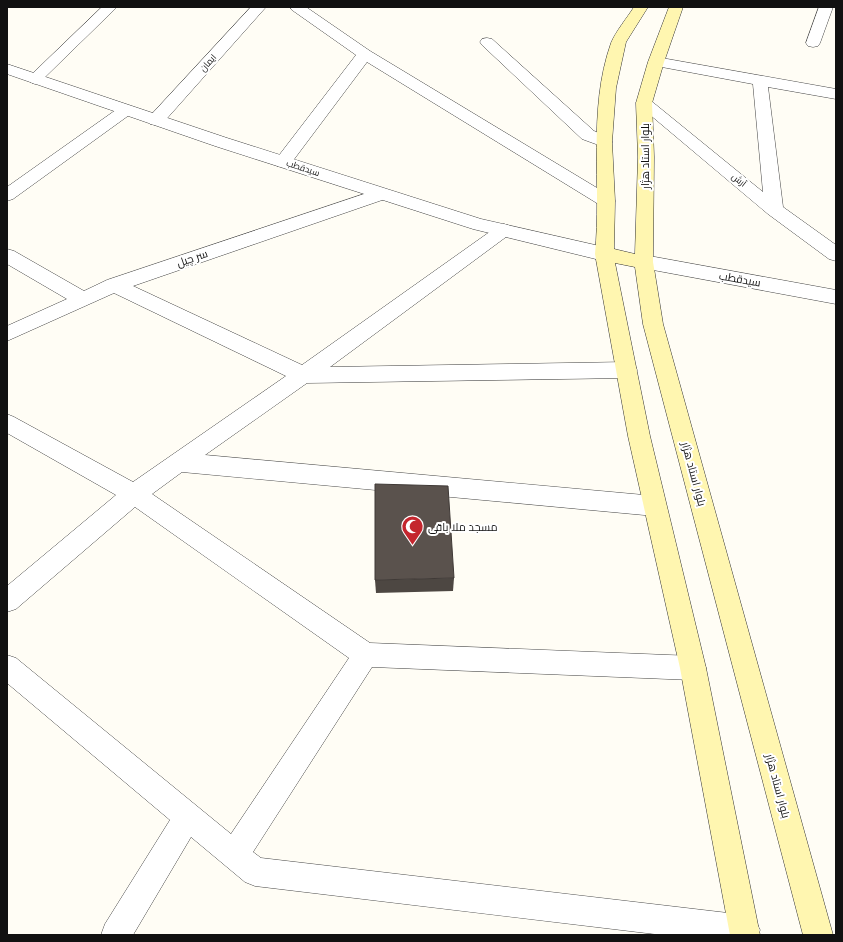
<svg xmlns="http://www.w3.org/2000/svg" width="843" height="942" font-family="'Noto Serif',Cairo,serif">
	<rect width="100%" height="100%" fill="#fffdf5"/>
	<g fill="none" stroke-linecap="round" stroke-linejoin="round">
		<defs>
			<g id="minor">
				<polygon points="102,7 117,7 40,82 35,84 30,82 27,79 30,76"/>
				<polygon points="251,7 266,7 162,124 156,125 150,124 148,120 150,116"/>
				<polygon points="290,7 306,7 370,51 612,197 615,201 612,205 606,207 600,205 367,62 289,166 283,167 277,166 275,162 277,158 356,55 292,10"/>
				<polygon points="819,7 833,7 820,43 818,46 813,47 808,46 806,43"/>
				<polygon points="487,38 492,39 594,131 610,138 612,142 610,146 604,147 582,139 482,45 480,42 482,39"/>
				<polygon points="656,57 836,89 836,99 768,87 783,207 836,245 836,261 829,259 768,214 636,103 638,100 644,98 650,100 763,192 753,84 651,65 648,62 651,59"/>
				<polygon points="126,105 132,107 134,110 132,113 13,199 7,201 7,187 120,107"/>
				<polygon points="382,188 388,190 391,194 388,198 133,286 302,365 498,226 504,224 510,226 513,230 510,234 330,367 627,362 634,364 637,370 634,376 627,378 307,383 205,455 655,496 663,499 666,506 663,513 655,516 182,472 152,494 370,643 693,656 702,659 706,668 702,677 693,680 372,667 253,852 261,858 745,915 755,920 760,930 758,935 663,935 255,886 245,882 191,837 133,935 101,935 105,924 170,820 7,683 7,655 16,658 231,834 349,658 135,507 16,609 7,612 7,586 116,495 7,433 7,414 14,417 133,482 286,376 114,293 7,341 7,326 67,299 7,264 7,249 14,251 84,291 107,280"/>
				<polygon points="644,255 836,290 836,304 637,267 635,262 637,257"/>
			</g>
			<polygon id="tertiary" points="7,64 227,138 481,219 604,247 611,249 613,254 611,259 604,261 473,229 215,146 7,74"/>
			<path id="secondary" d="M634,7H648L626,42L616,88L612,142L615,201L614,249L635,254L638,157L636,103L648,62L669,7H683L664,62L652,103L654,157L653,262L663,324L833,935H803L643,324L635,267L615,263L650,436L706,668L760,935H730L680,668L628,436L595,254C602,184 587,111 611,43C616,31 627,18 634,7Z"/>
		</defs>
		<use href="#minor" stroke="#444" stroke-width="1"/>
		<use href="#tertiary" stroke="#444" stroke-width="1"/>
		<use href="#secondary" stroke="#333" stroke-width="1"/>
		<use href="#minor" fill="#fff" fill-rule="evenodd"/>
		<use href="#tertiary" fill="#fff" fill-rule="evenodd"/>
		<use href="#secondary" fill="#fff6b0" fill-rule="evenodd"/>
	</g>
	<polygon fill="#4d4742" points="454,578 453,591 376,593 375,580"/>
	<polygon fill="#5a524d" stroke="#3f3936" points="375,484 448,486 454,578 375,580"/>
	<defs>
		<symbol id="mosque-pin" viewBox="-11 -11 22 30"><path d="M0 17L-7.5 6A9.5 9.5 0 1 1 7.5 6Z" fill="#c4262e" stroke="#fff"/><path d="M3.5-4.9A6 6 0 1 0 3.5 4.9A5 5 0 1 1 3.5-4.9Z" fill="#fff"/></symbol>
	</defs>
	<g fill-rule="evenodd">
		<use href="#mosque-pin" x="400" y="514" width="25" height="34"/>
	</g>
	<g text-anchor="middle" stroke-width="4" stroke-linejoin="round" paint-order="stroke">
		<g font-size="9" fill="#111" stroke="#fff">
			<text transform="translate(208 63) rotate(-48)" y="3">ایمان</text>
			<text transform="translate(303 168) rotate(18)" y="3">سیدقطب</text>
			<text transform="translate(739 180) rotate(39)" y="3">آرش</text>
		</g>
		<g font-size="11" fill="#111" stroke="#fff">
			<text transform="translate(645 156) rotate(-90)" y="4">بلوار استاد هژار</text>
			<text transform="translate(192 258) rotate(-19)" y="4">سر چیل</text>
			<text transform="translate(740 279) rotate(10)" y="4">سیدقطب</text>
			<text transform="translate(694 474) rotate(75)" y="4">بلوار استاد هژار</text>
			<text transform="translate(778 786) rotate(75)" y="4">بلوار استاد هژار</text>
		</g>
		<g font-size="11" fill="#111" stroke="#fff" text-anchor="start">
			<text x="428" y="531">مسجد ملا باقی</text>
		</g>
	</g>
	<rect width="843" height="942" fill="none" stroke="#111111" stroke-width="16"/>
</svg>
